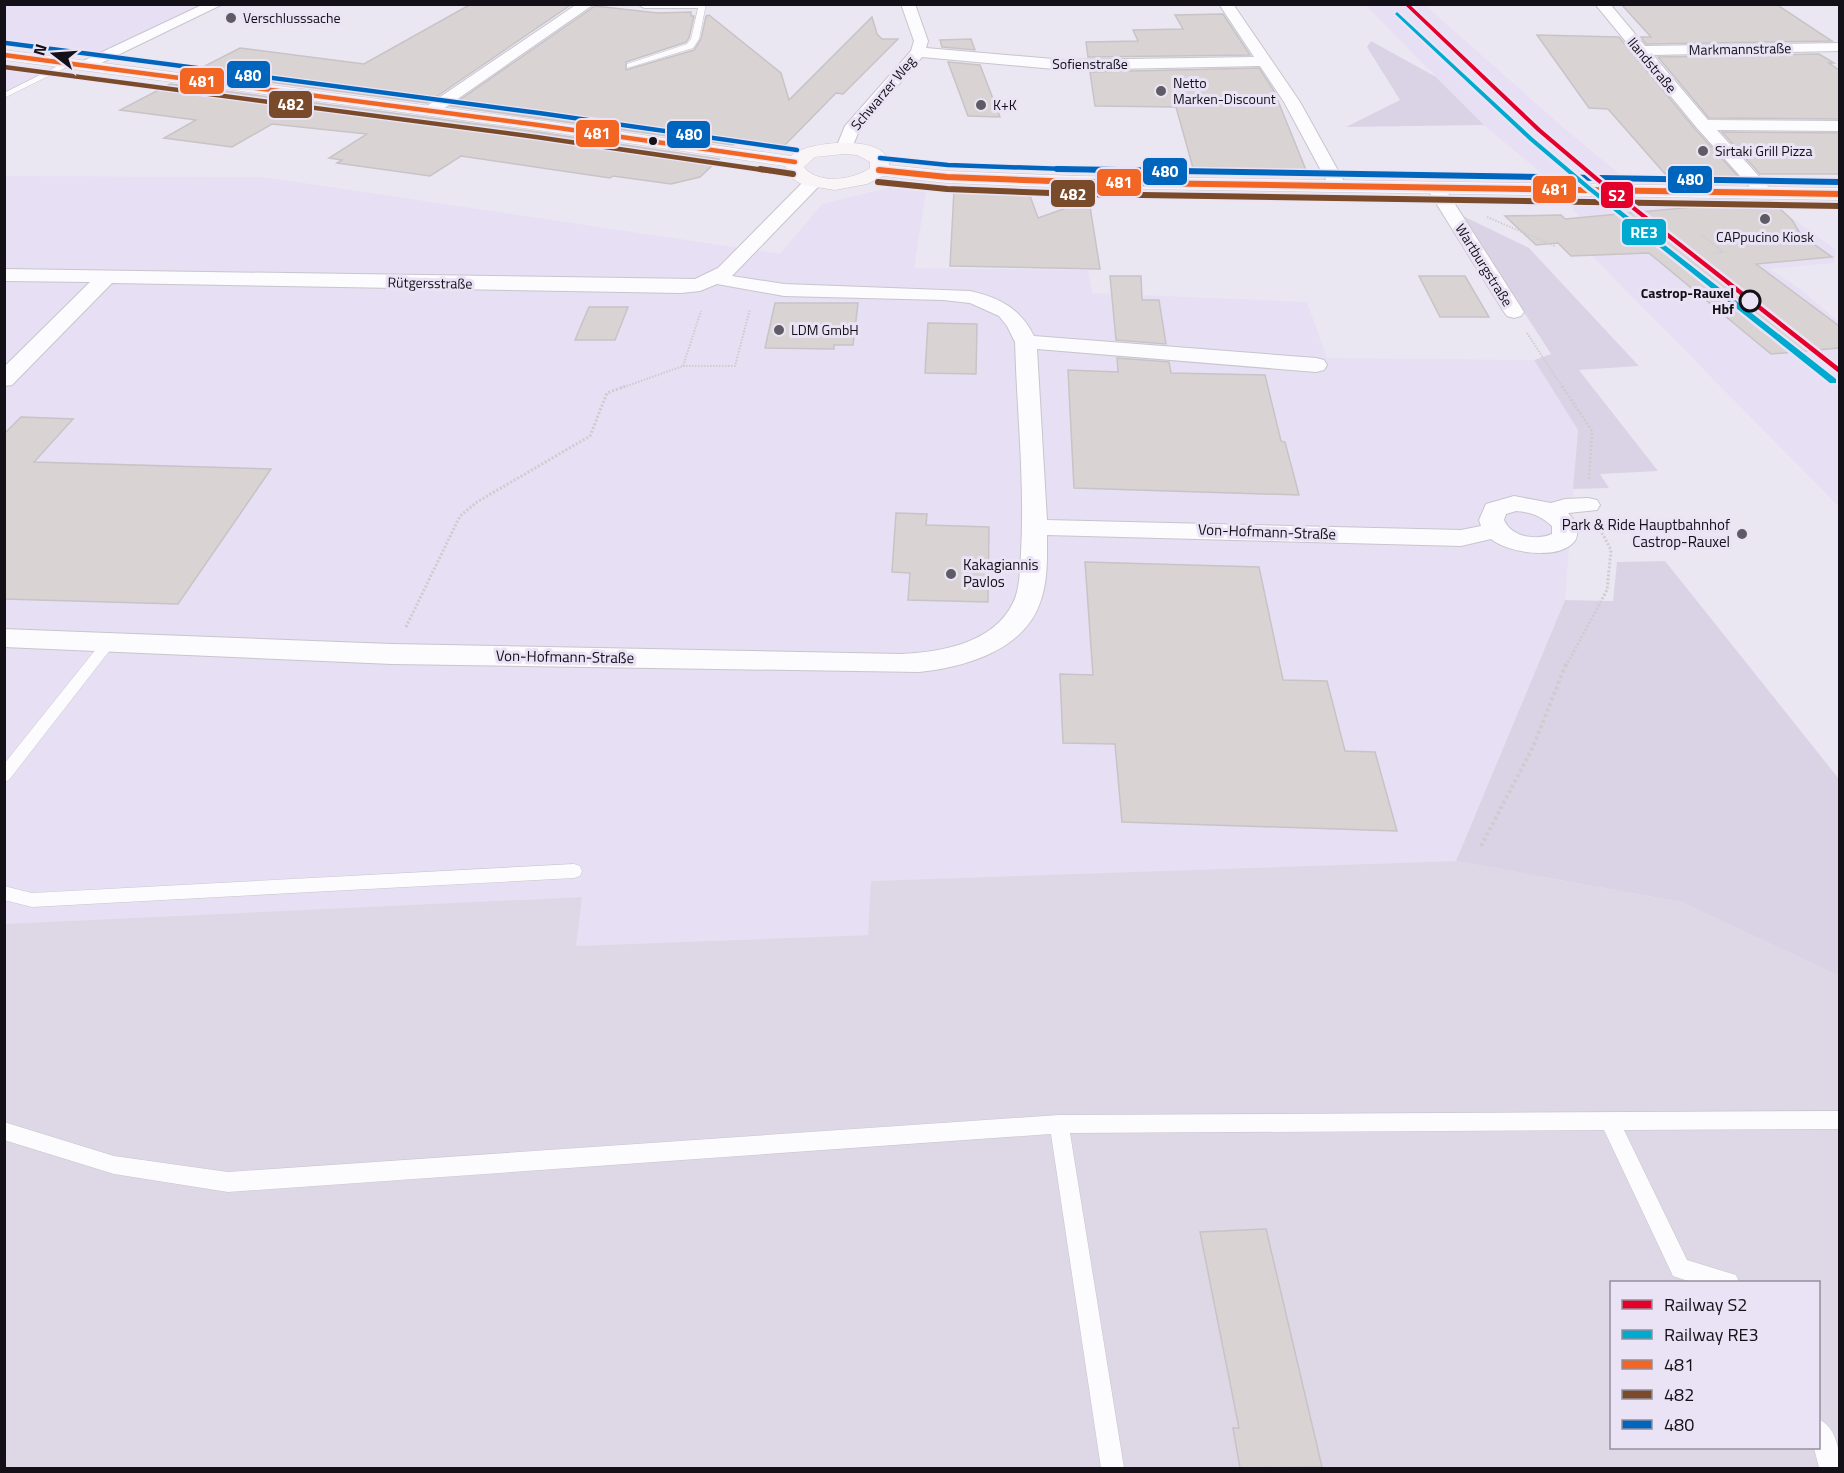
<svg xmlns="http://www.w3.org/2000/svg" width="1844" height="1473" font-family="'Titillium Web',sans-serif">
	<rect width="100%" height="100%" fill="#ebe7f2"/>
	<g fill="#e7dff3">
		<polygon points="5,5 208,5 97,55 5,44"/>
		<polygon points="1365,5 1425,5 1566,130 1627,180 1548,179 1484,125"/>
		<polygon points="5,63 51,69 5,93"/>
		<polygon points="4,176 263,177 780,254 822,204 888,188 926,192 914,268 1088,270 1092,293 1307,302 1327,358 1534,360 1578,430 1565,600 1456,861 872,881 868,935 575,946 582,897 5,924"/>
		<polygon points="1566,200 1757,202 1778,208 1836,250 1834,263 1770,269 1800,289 1839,322 1839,507 1592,256 1582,221"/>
	</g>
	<path fill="#ded7e6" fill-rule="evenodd" d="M1456,861L1681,902L1839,976V1468H5L4,924L582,897L576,946L868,935L871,881ZM1612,1282H1818V1448H1612Z"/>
	<g fill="#dad3e6">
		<polygon points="1371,41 1436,77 1484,125 1346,127 1400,100 1367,47"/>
		<polygon points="1461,215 1529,248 1639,366 1579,370 1658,471 1600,474 1609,488 1573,489 1578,430 1534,360 1551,354"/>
		<polygon points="1665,561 1839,779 1839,976 1681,902 1456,861 1565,600 1613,601 1617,562"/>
	</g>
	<g fill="#dad3d4" stroke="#c8c3c6" stroke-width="1.5">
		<polygon points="471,4 572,4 427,103 193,72 240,48 364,64"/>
		<polygon points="1621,4 1776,4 1832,41 1646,44 1641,37 1651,37"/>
		<polygon points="595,6 658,13 691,12 691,16 694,16 689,38 686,42 626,62 626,70 694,50 701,39 706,16 709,15 781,73 789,100 872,17 877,34 882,39 898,39 843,94 836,93 783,147 738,141 733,145 451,106"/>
		<polygon points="1223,14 1250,55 1088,57 1086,42 1138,41 1133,30 1183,29 1175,15"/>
		<polygon points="1537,35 1619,37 1695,129 1745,184 1673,183 1608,109 1589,108"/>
		<polygon points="971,39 975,50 942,47 940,40"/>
		<polygon points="1819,54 1834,63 1829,63 1839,70 1839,119 1709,118 1658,57"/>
		<polygon points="948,62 980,65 1000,117 968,116"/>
		<polygon points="1259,68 1274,91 1308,175 1257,174 1256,171 1234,169 1193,168 1176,107 1095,106 1090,72"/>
		<polygon points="170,84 538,132 719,159 700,177 671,184 613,176 610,178 461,156 430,176 337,163 342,160 329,158 367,134 272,124 232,147 164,138 196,120 120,110"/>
		<polygon points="1722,132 1839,133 1839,174 1760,174"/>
		<polygon points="954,190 1029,193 1038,218 1089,200 1100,269 950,266"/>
		<polygon points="1688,200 1772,201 1792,220 1801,235 1832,257 1756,264 1839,326 1839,348 1771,354 1649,253 1571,256 1558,243 1536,245 1505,216 1561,215 1565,219 1694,207"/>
		<polygon points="1110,276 1141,276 1142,300 1159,300 1166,344 1116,340"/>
		<polygon points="1419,276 1465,276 1489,317 1440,317"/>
		<polygon points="775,303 858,303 853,345 834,345 834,349 765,348"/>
		<polygon points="589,307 628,307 615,340 575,340"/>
		<polygon points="928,323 977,324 976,374 925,373"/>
		<polygon points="1117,358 1169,362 1171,373 1265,375 1281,441 1285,442 1299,495 1074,488 1068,370 1118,372"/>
		<polygon points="21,417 73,419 34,462 271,469 178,604 4,599 4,434"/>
		<polygon points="896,513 927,514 926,525 989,527 988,602 908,600 910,573 892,572"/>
		<polygon points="1085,562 1259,567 1283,680 1327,681 1345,751 1375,752 1397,831 1122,822 1115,744 1063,743 1060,674 1093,675"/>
		<polygon points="1266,1229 1322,1467 1240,1468 1233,1428 1239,1428 1200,1232"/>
	</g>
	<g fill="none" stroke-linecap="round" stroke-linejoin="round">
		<defs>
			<g id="lane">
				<polygon points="699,4 706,4 699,39 693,48 627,68 627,64 687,44 691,39"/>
				<polygon points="68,61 75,63 4,98 4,93"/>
				<polygon points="109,637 114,639 116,642 114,645 9,780 4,782 4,764 104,639"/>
				<polygon points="574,864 580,866 582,871 580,876 574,878 32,907 4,900 4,886 32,893"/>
				<polygon points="1840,1111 1840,1129 1624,1130 1687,1260 1736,1275 1739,1282 1691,1282 1673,1276 1604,1130 1070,1133 1124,1468 1101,1468 1051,1134 228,1192 114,1174 4,1140 4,1122 114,1156 228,1172 1059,1115"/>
				<path d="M1818,1419C1836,1426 1840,1451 1840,1468H1819L1814,1448H1818Z"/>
			</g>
			<g id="street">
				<polygon points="204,4 223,4 91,68 81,68 78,65 81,62"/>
				<polygon points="577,4 594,4 436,114 424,114 422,111 424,108"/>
				<polygon points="637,4 706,4 699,8 644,8"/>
				<polygon points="901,4 915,4 928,41 926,48 1065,60 1254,57 1219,4 1233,4 1300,102 1346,185 1343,189 1331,189 1284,102 1260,66 1065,70 922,57 859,131 850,152 838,152 836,148 845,126 911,51 914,41"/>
				<polygon points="1595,4 1610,4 1645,46 1840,43 1840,51 1653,55 1708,120 1840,121 1840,131 1717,130 1774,193 1771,197 1759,197 1697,128"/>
				<path d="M813,177L819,178L822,182L819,186L732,276L784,284L970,291C1000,298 1020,308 1034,336L1316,358L1324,360L1327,365L1324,370L1316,372L1037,349L1047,520L1461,530L1481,526L1479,520L1486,504L1514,496L1551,503L1565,499L1588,498L1597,500L1600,505L1597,510L1568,513L1578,525C1577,531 1578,539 1573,543C1556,560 1508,553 1491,539L1461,546L1047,535C1047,556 1048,580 1041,600C1025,651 964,667 919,672L392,664L4,647V629L392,644L901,654C940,652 993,644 1013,603C1020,589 1020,569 1021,553C1025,483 1017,412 1015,342L1007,326L999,316L970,303L943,300L784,296L717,284L700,291L681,293L112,283L12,385L4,386V367L90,282L4,281V269L695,279L718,268L807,178ZM1516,511C1531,512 1541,516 1552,526V534C1536,541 1511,537 1504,520L1506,514Z"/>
				<polygon points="1435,182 1441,183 1444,187 1524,312 1521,316 1514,318 1507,316 1504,312 1426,187 1429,183"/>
			</g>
			<path id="secondary" d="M4,50L538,120L791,156C808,140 890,134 889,165L947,171L1078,176L1840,188V200L1078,188L947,183L883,176L867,184L835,190L803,185L793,179L785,166L538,130L4,60ZM844,154L857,155L870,162V168C853,180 818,185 804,167L815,157Z"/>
		</defs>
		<use href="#lane" stroke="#c8c5cd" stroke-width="1"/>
		<use href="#street" stroke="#c8c5cd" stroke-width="2"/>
		<use href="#secondary" stroke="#c8c5cd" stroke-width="1"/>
		<g stroke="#cdcdcf" stroke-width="2" stroke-dasharray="1.5 1.5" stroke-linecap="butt">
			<polyline points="1487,217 1555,246"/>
			<polyline points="1701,234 1723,252 1712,253"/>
			<polyline points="1691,266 1698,265"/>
			<polyline points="1527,333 1563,388"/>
			<polyline points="683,366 735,366 750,309"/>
			<polyline points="621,388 683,366 701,311"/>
		</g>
		<g stroke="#cdcdcf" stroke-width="3" stroke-dasharray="2 2" stroke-linecap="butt">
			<polyline points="1562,386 1592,431 1589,480"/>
			<polyline points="406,627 460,516 477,502 590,436 607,393 626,386"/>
			<polyline points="1566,666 1607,590 1611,550 1599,527"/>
		</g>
		<polyline stroke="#cdcdcf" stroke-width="4" stroke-dasharray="3 3" stroke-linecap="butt" points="1481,846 1533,747 1566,664"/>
		<use href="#lane" fill="#fcfbfd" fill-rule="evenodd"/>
		<use href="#street" fill="#fcfbfd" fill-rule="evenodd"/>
		<use href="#secondary" fill="#f9f4f6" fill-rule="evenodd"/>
		<defs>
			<g id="bus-1-far1">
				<polyline points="4,55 538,125 795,162"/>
				<polyline points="879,170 886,171"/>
			</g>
			<polyline id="bus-1" points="879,170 947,177 1078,182 1840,194"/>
			<polyline id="bus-2-far1" points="4,67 536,137 770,171"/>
			<g id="bus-2">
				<polyline points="760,169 793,174"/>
				<polyline points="878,182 947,189 1078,194 1840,206"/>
			</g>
			<g id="bus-3-far1">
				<polyline points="6,43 539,113 797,150"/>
				<polyline points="880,158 948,165 1123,171"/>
			</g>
			<polyline id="bus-3" points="1057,169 1840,182"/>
		</defs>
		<use href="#bus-1-far1" stroke="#eae3f6" stroke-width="7"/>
		<use href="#bus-1" stroke="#eae3f6" stroke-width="9"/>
		<use href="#bus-2-far1" stroke="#eae3f6" stroke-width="7"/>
		<use href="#bus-2" stroke="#eae3f6" stroke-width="9"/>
		<use href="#bus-3-far1" stroke="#eae3f6" stroke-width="7"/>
		<use href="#bus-3" stroke="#eae3f6" stroke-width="9"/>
		<use href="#bus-1-far1" stroke="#f26522" stroke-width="4.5"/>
		<use href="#bus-1" stroke="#f26522" stroke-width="6"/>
		<use href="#bus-2-far1" stroke="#7a4b2a" stroke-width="4.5"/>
		<use href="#bus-2" stroke="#7a4b2a" stroke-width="6"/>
		<use href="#bus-3-far1" stroke="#0065bd" stroke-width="4.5"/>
		<use href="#bus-3" stroke="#0065bd" stroke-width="6"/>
		<defs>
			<polygon id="rail-1" points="1409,4 1541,129 1600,179 1840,368 1840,374 1596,181 1537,131 1404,4"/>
			<polygon id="rail-2" points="1397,12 1533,138 1592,188 1836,379 1836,383 1830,383 1588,190 1529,140 1395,14"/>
		</defs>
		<use href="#rail-1" stroke="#eae3f6" stroke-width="5"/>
		<use href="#rail-2" stroke="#eae3f6" stroke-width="5"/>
		<use href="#rail-1" fill="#e4002b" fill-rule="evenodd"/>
		<use href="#rail-2" fill="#00a9ce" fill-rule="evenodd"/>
	</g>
	<g fill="#5f5b64" stroke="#eae3f6" stroke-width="2">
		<circle cx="231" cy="18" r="6"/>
		<circle cx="1161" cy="91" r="6"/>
		<circle cx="981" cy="105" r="6"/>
		<circle cx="1703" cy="151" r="6"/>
		<circle cx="1765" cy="219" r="6"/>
		<circle cx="779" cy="330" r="6"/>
		<circle cx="1742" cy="534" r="6"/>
		<circle cx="951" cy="574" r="6"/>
	</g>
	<circle fill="#131017" stroke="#eae3f6" stroke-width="2" cx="653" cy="141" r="5"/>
	<circle fill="#eae3f6" stroke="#131017" stroke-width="3" cx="1750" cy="301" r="10"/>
	<g text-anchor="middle" stroke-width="6" stroke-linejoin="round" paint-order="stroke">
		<g font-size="14" fill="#131017" stroke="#eae3f6" text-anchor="start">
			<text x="243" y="23">Verschlusssache</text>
			<text x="1173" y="88">Netto<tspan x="1173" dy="16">Marken-Discount</tspan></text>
			<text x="993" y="110">K+K</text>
			<text x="1715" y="156">Sirtaki Grill Pizza</text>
			<text x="1765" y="242" text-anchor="middle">CAPpucino Kiosk</text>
			<text x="791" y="335">LDM GmbH</text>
		</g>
		<g font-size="14" fill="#131017" stroke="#eae3f6">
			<text transform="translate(1740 49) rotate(-1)" y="5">Markmannstraße</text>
			<text x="1090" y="69">Sofienstraße</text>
			<text transform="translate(1652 65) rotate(50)" y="5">Ilandstraße</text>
			<text transform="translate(883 93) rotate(-50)" y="5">Schwarzer Weg</text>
			<text transform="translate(1484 265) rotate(58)" y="5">Wartburgstraße</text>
			<text transform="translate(430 283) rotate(1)" y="5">Rütgersstraße</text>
		</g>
		<g font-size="14" font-weight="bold" fill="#131017" stroke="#eae3f6" text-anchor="end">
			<text x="1734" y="298">Castrop-Rauxel<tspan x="1734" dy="16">Hbf</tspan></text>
		</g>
		<g font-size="15" fill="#131017" stroke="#eae3f6" text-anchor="end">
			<text x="1730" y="530">Park &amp; Ride Hauptbahnhof<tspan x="1730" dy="17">Castrop-Rauxel</tspan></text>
			<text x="963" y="570" text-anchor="start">Kakagiannis<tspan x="963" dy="17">Pavlos</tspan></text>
		</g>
		<g font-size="15" fill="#131017" stroke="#eae3f6">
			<text transform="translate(1267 532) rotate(2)" y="5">Von-Hofmann-Straße</text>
			<text transform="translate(565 657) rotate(1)" y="5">Von-Hofmann-Straße</text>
		</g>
	</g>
	<g stroke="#eae3f6" stroke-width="2">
		<rect x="226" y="60" width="45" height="29" rx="6" fill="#0065bd"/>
		<rect x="179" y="67" width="46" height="28" rx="6" fill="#f26522"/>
		<rect x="268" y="90" width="45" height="29" rx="6" fill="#7a4b2a"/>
		<rect x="575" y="119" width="45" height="29" rx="6" fill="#f26522"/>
		<rect x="666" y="120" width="45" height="29" rx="6" fill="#0065bd"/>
		<rect x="1142" y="157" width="46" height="29" rx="6" fill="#0065bd"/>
		<rect x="1667" y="165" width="46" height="29" rx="6" fill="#0065bd"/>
		<rect x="1096" y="168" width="46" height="29" rx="6" fill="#f26522"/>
		<rect x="1532" y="175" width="45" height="29" rx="6" fill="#f26522"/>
		<rect x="1050" y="179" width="46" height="29" rx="6" fill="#7a4b2a"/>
		<rect x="1600" y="181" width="34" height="28" rx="6" fill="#e4002b"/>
		<rect x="1621" y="218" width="46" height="28" rx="6" fill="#00a9ce"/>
	</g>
	<g font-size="16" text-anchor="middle" font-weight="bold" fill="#fff">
		<text x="248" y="81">480</text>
		<text x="202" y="87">481</text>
		<text x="291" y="110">482</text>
		<text x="597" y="139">481</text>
		<text x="689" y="140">480</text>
		<text x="1165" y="177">480</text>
		<text x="1690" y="185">480</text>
		<text x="1119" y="188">481</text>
		<text x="1555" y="195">481</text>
		<text x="1073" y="200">482</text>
		<text x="1617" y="201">S2</text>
		<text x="1644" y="238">RE3</text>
	</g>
	<rect width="1844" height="1473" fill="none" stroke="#131017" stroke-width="12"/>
	<rect x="1610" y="1281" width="210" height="168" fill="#eae3f6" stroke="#948f9d" stroke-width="1.5"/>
	<rect x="1622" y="1300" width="30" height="9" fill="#e4002b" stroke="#948f9d" stroke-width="1.5"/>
	<text x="1664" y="1311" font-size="18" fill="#131017">Railway S2</text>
	<rect x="1622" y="1330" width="30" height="9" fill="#00a9ce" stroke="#948f9d" stroke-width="1.5"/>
	<text x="1664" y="1341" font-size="18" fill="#131017">Railway RE3</text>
	<rect x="1622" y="1360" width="30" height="9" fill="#f26522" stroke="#948f9d" stroke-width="1.5"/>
	<text x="1664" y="1371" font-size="18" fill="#131017">481</text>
	<rect x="1622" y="1390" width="30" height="9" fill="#7a4b2a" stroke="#948f9d" stroke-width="1.5"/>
	<text x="1664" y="1401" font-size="18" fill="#131017">482</text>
	<rect x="1622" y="1420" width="30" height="9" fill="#0065bd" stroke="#948f9d" stroke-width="1.5"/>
	<text x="1664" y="1431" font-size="18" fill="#131017">480</text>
	<g transform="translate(54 54) rotate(287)" stroke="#eae3f6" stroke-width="4.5" paint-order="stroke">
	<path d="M0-4.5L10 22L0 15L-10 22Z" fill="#131017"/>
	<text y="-9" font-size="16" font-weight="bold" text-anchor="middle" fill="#131017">N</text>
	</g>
</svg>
